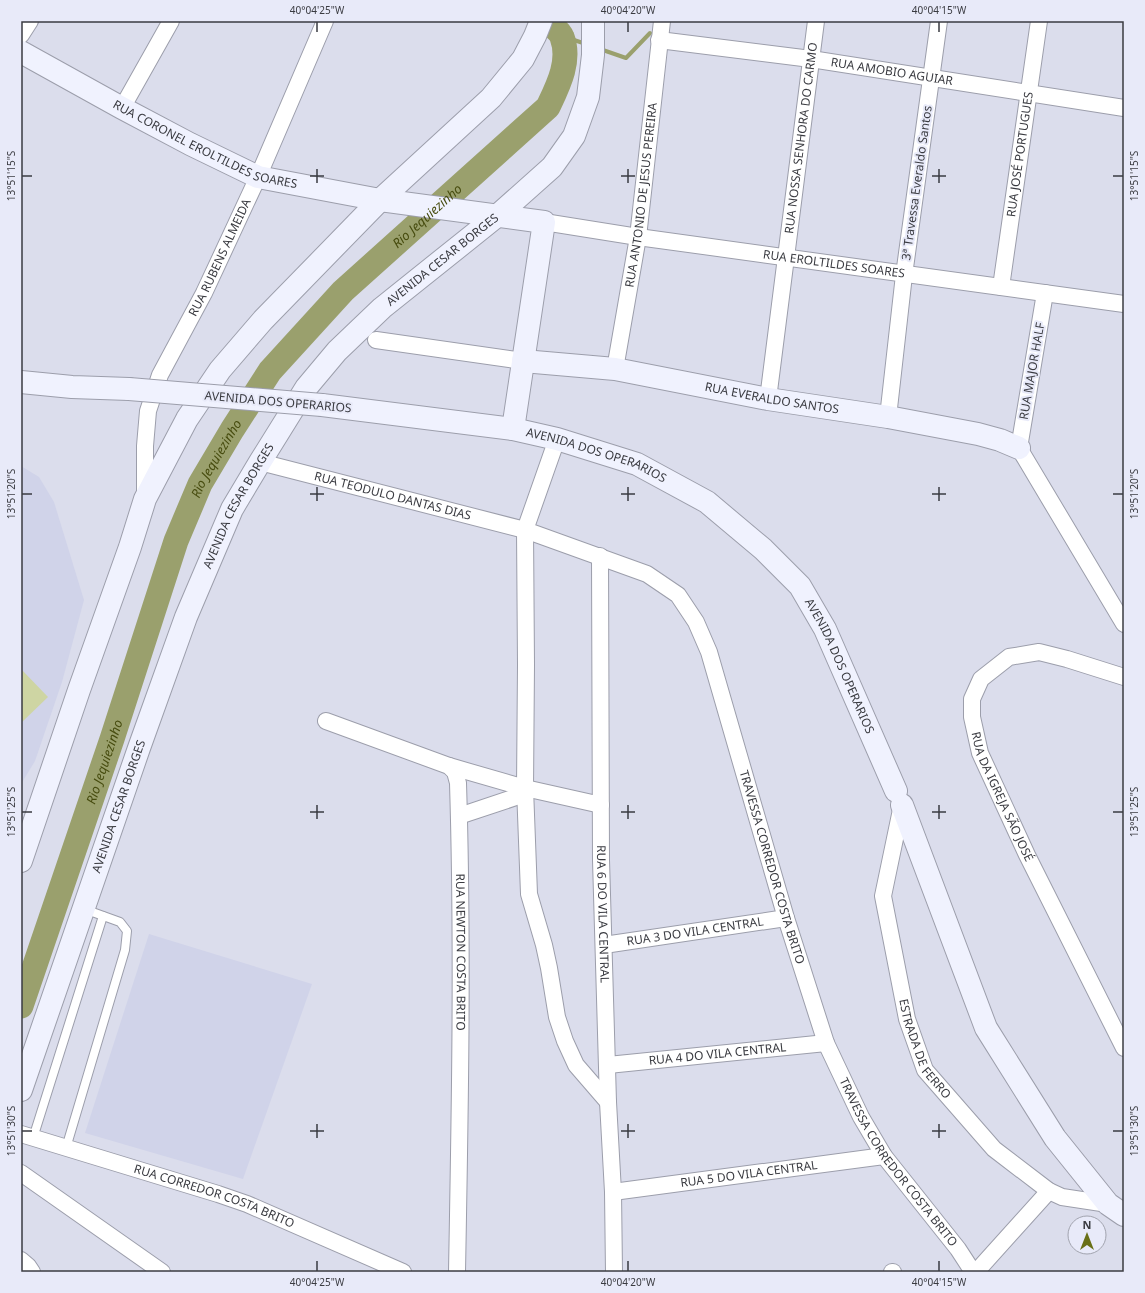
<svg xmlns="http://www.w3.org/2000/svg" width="1145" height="1293" font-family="'Noto Sans',sans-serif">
	<rect width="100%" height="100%" fill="#dbddec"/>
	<g fill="#d0d3e9">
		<polygon points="21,466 39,477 54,502 84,600 62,682 35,761 21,784"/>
		<polygon points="149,934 312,984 243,1179 85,1133"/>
	</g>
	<polygon fill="#ced5a3" points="21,669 48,697 21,723"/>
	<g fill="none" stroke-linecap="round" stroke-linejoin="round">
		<g stroke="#9aa06d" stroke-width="4">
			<polyline points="562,36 586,44"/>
			<polyline points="600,49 626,58 650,33"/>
		</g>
		<path stroke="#9aa06d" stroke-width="25" id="s1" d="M21,1006L112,739L176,541L200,484L232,430L270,371L343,291L548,107C558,86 571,61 562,37C560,31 552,26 547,21"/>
		<defs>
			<g id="lane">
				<polyline points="33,1138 103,916"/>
				<polyline points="66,1148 125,950 127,931 120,922 84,909"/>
			</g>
			<g id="street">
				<polyline points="21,35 30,21"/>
				<path id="s2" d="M659,40L811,59L1124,108"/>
				<polyline points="122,108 171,21"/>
				<path id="s3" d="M544,222L638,237L1124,304"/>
				<path id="s4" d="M1001,287L1039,21"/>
				<polyline points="1045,293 1019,448 1124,624"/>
				<polyline points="376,340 523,361"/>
				<path id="s5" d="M615,369L638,237L662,21"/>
				<path id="s6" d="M768,399L816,21"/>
				<polyline points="888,417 904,275 939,21"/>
				<polyline points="557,439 525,530 526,665 525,788 529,894 544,945 549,968 557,1017 565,1041 576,1065 608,1102"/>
				<path id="s7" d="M260,462L525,530L647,574L678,595L696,622L709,652L786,918L826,1043L861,1117L884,1156L958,1249L973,1272"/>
				<path id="s8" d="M145,497V446L148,411L160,375L204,293L258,177L325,21"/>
				<path id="s9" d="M600,556L601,860L608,1102L613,1192L614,1272"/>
				<path id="s10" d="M1124,677L1067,659L1039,652L1009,657L981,679L972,699V717L980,753L1027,855L1124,1048"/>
				<path id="s11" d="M326,721L449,766L455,772L458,783C463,946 460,1109 457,1272"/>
				<polyline points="449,766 525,788 601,805"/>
				<path id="s12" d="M902,805L883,896L907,1019L925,1070L994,1149L1049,1191L1062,1197L1108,1204"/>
				<polyline points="459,816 525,794"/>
				<path id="s13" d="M604,945L786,918"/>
				<path id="s14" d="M608,1065L826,1043"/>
				<path id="s15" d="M21,1134L218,1194L247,1204L403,1272"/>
				<polyline points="21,1173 162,1272"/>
				<path id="s16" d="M613,1192L884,1156"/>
				<polyline points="21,1260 28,1266 32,1272"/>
				<polyline points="892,1272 893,1272"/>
				<polyline points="976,1272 1049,1191"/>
			</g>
			<g id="secondary">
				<path id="s17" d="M21,52L122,108L190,144L258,177L380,200L544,222L513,429"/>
				<path id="s18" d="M523,361L615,369L768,399L888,417L978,434L1000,440L1019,448"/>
				<polyline points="21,382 72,387 129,389"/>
				<path id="s19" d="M322,405L513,429L557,439L637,464L707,502L763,549L800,586L825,629L896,791"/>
				<polyline points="902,805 986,1028 1055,1138 1108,1204 1124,1215"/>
				<polyline points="21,861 79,690 130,547 145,499 187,419 220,370 263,320 380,200 491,98 523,59 535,36 541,21"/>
				<path id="s20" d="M21,1090L139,748L186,617L232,509L260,462L306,388L337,351L382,308L497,216L552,167L574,136L588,97L593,55V21"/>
			</g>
		</defs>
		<use href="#lane" stroke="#9c9eab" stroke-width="10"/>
		<use href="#street" stroke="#9c9eab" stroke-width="18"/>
		<use href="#secondary" stroke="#9c9eab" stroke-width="24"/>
		<use href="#lane" stroke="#fff" stroke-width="8"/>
		<use href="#street" stroke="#fff" stroke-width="16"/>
		<use href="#secondary" stroke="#f0f2fe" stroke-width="22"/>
		<defs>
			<polyline id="secondary-bridge" points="129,389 322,405"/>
		</defs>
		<use href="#secondary-bridge" stroke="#9c9eab" stroke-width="24" stroke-linecap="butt"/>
		<use href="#secondary-bridge" stroke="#f0f2fe" stroke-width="22"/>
	</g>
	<path fill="none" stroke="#3a3b41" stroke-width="1.5" d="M317,22V32M628,22V32M939,22V32M317,169V183M628,169V183M939,169V183M22,176H32M310,176H324M621,176H635M932,176H946M1113,176H1123M317,487V501M628,487V501M939,487V501M22,494H32M310,494H324M621,494H635M932,494H946M1113,494H1123M317,805V819M628,805V819M939,805V819M22,812H32M310,812H324M621,812H635M932,812H946M1113,812H1123M317,1124V1138M628,1124V1138M939,1124V1138M22,1131H32M310,1131H324M621,1131H635M932,1131H946M1113,1131H1123M317,1261V1271M628,1261V1271M939,1261V1271"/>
	<g text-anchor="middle" stroke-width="4" stroke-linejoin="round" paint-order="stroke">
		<g font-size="12" fill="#3a3b41" stroke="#e8eaf9">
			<text dy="4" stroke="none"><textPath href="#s2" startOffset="235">RUA AMOBIO AGUIAR</textPath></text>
			<text dy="4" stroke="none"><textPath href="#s6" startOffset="263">RUA NOSSA SENHORA DO CARMO</textPath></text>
			<text dy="4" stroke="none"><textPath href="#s17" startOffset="207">RUA CORONEL EROLTILDES SOARES</textPath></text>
			<text dy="4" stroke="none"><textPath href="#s4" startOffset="134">RUA JOSÉ PORTUGUES</textPath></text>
			<text transform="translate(917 183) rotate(-82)" y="4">3ª Travessa Everaldo Santos</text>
			<text dy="4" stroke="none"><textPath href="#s5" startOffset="176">RUA ANTONIO DE JESUS PEREIRA</textPath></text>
			<text dy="4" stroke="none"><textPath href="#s8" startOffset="256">RUA RUBENS ALMEIDA</textPath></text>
			<text dy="4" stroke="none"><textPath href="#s20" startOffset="948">AVENIDA CESAR BORGES</textPath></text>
			<text dy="4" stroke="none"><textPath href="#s3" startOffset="293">RUA EROLTILDES SOARES</textPath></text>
			<text transform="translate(1032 371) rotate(-80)" y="4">RUA MAJOR HALF</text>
			<text dy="4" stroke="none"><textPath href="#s18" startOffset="252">RUA EVERALDO SANTOS</textPath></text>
			<text transform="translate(278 402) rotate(5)" y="4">AVENIDA DOS OPERARIOS</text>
			<text dy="4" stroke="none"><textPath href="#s19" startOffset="280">AVENIDA DOS OPERARIOS</textPath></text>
			<text dy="4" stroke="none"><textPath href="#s7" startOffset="137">RUA TEODULO DANTAS DIAS</textPath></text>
			<text dy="4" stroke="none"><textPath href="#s20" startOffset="624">AVENIDA CESAR BORGES</textPath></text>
			<text dy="4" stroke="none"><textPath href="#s19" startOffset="616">AVENIDA DOS OPERARIOS</textPath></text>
			<text dy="4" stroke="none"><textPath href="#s10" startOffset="280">RUA DA IGREJA SÃO JOSÉ</textPath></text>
			<text dy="4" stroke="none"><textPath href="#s20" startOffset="300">AVENIDA CESAR BORGES</textPath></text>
			<text dy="4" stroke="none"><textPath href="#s7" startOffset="730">TRAVESSA CORREDOR COSTA BRITO</textPath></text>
			<text dy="4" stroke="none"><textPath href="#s9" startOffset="358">RUA 6 DO VILA CENTRAL</textPath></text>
			<text dy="4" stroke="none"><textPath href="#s13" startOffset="92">RUA 3 DO VILA CENTRAL</textPath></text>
			<text dy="4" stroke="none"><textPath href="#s11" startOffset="320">RUA NEWTON COSTA BRITO</textPath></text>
			<text dy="4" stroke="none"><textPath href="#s12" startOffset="253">ESTRADA DE FERRO</textPath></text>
			<text dy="4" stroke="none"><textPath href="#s14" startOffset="110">RUA 4 DO VILA CENTRAL</textPath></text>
			<text dy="4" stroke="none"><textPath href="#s7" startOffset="1054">TRAVESSA CORREDOR COSTA BRITO</textPath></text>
			<text dy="4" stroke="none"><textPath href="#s16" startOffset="137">RUA 5 DO VILA CENTRAL</textPath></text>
			<text dy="4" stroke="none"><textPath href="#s15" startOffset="203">RUA CORREDOR COSTA BRITO</textPath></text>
		</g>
		<g font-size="13" font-style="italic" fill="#474c0f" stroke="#e8eaf9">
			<text dy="5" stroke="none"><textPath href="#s1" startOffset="906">Rio Jequiezinho</textPath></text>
			<text dy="5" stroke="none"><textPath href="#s1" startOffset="582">Rio Jequiezinho</textPath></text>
			<text dy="5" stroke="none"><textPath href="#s1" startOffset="258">Rio Jequiezinho</textPath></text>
		</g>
	</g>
	<rect width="1145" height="1293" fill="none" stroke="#e8eaf9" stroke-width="44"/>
	<g transform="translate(1087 1235)"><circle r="19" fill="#e8eaf9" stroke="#a2a4af"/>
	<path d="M0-3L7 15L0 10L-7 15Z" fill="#697017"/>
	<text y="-6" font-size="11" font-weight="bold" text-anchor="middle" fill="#3a3b41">N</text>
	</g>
	<rect x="22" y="22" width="1101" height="1249" fill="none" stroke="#3a3b41" stroke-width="1.5"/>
	<g font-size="10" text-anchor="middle" fill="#3a3b41">
		<text x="317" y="14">40°04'25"W</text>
		<text x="628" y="14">40°04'20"W</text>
		<text x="939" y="14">40°04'15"W</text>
		<text transform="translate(11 176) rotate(-90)" y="4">13°51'15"S</text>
		<text transform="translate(1134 176) rotate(-90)" y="4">13°51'15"S</text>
		<text transform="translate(11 494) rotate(-90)" y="4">13°51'20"S</text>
		<text transform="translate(1134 494) rotate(-90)" y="4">13°51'20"S</text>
		<text transform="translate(11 812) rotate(-90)" y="4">13°51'25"S</text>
		<text transform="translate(1134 812) rotate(-90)" y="4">13°51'25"S</text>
		<text transform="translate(11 1131) rotate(-90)" y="4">13°51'30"S</text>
		<text transform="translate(1134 1131) rotate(-90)" y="4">13°51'30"S</text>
		<text x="317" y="1286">40°04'25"W</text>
		<text x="628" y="1286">40°04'20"W</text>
		<text x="939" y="1286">40°04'15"W</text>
	</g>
</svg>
